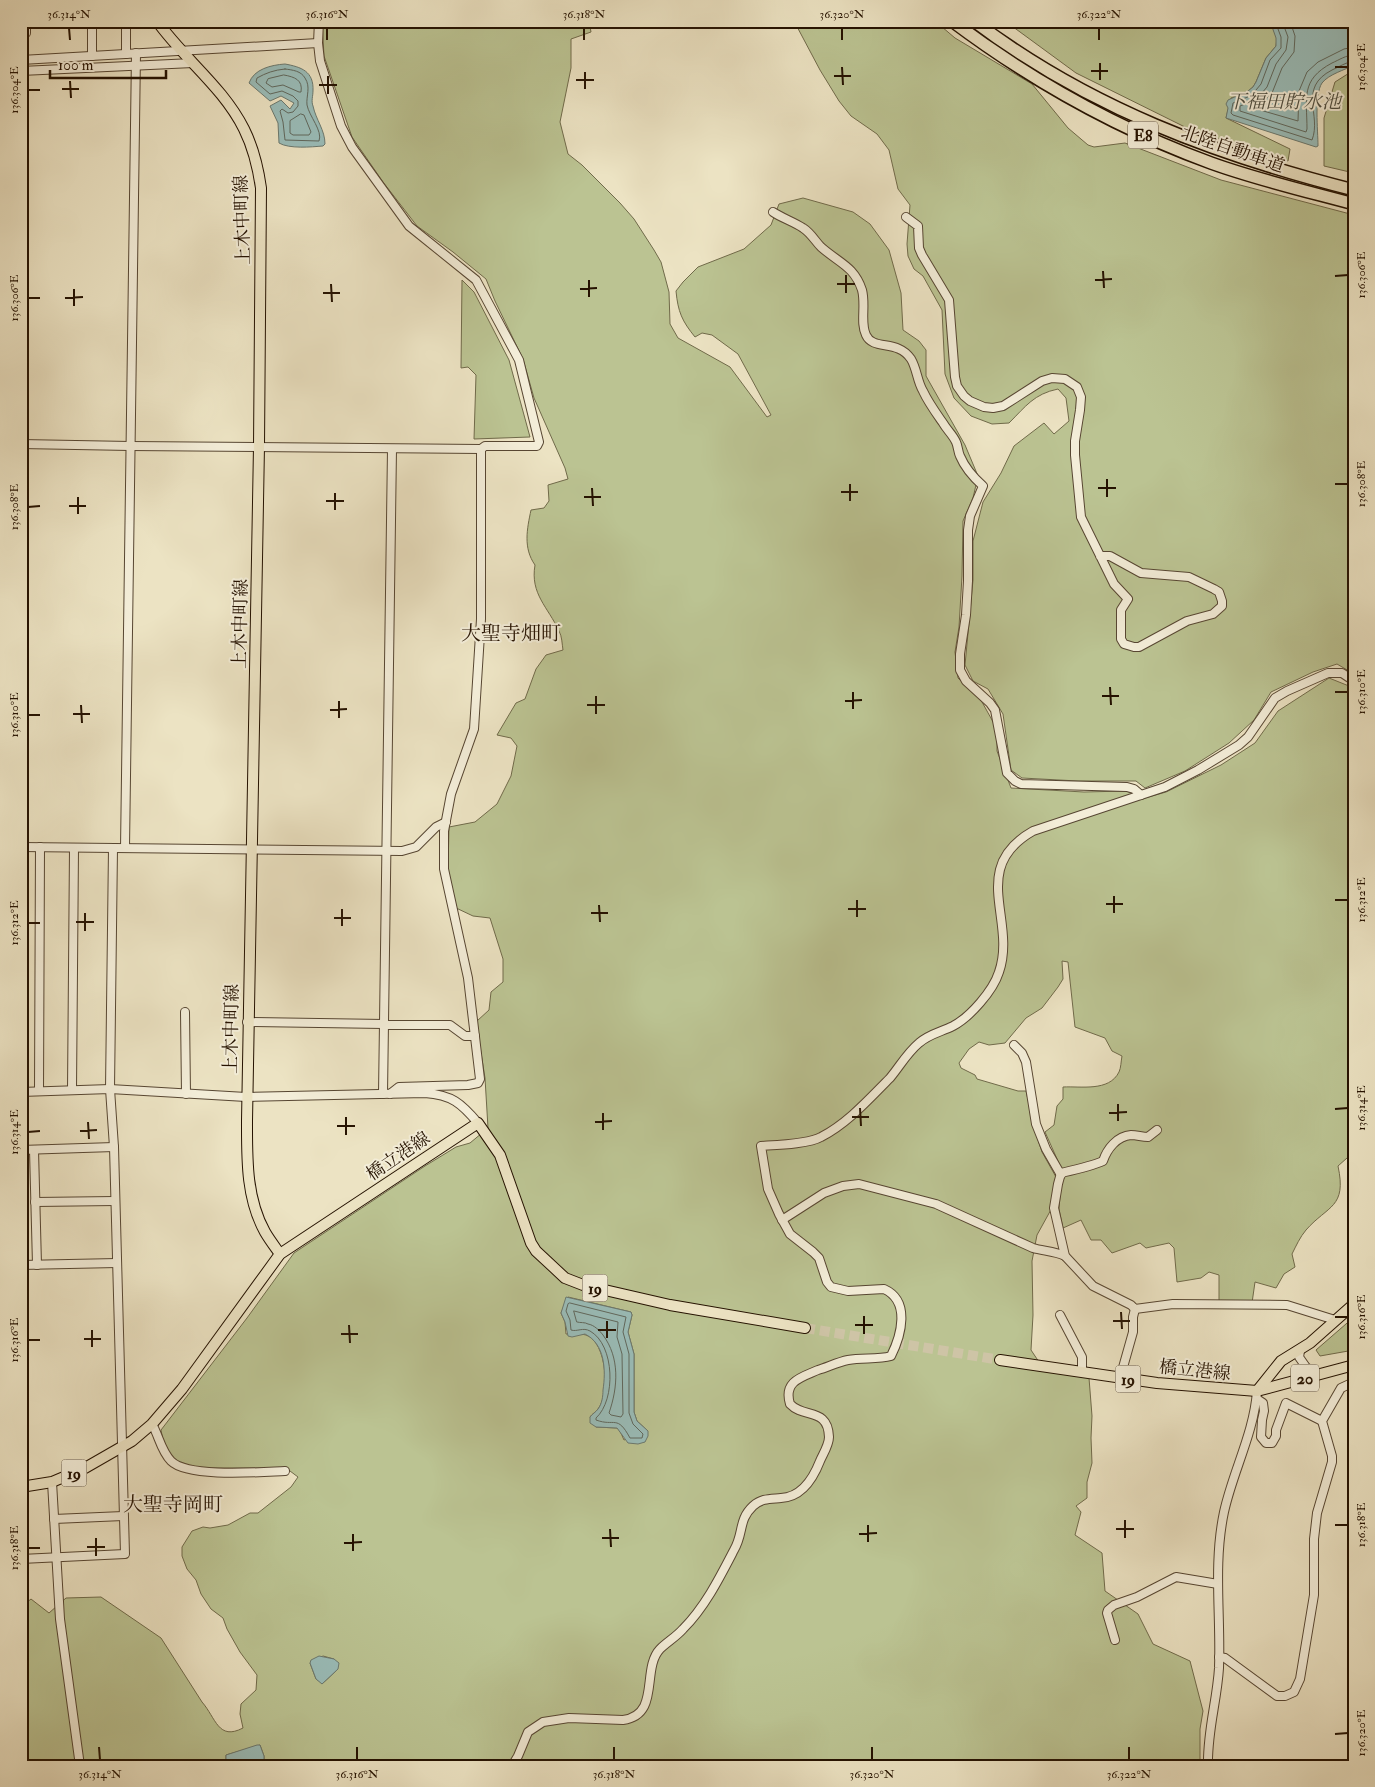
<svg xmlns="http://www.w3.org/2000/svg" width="1375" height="1787" font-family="'IM FELL Double Pica','Noto Serif JP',serif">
	<rect width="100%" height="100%" fill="#ece3c3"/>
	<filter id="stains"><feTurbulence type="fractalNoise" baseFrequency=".004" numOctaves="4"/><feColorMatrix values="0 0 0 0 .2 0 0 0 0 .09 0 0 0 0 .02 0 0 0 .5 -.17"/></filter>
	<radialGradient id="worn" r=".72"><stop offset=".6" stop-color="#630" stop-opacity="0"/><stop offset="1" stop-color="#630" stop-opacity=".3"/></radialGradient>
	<g fill="#bbc392" stroke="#706a4a" fill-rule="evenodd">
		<path d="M322,21H589L591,32L571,39V68L560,122L568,154L582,165L620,203L634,219L654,250L661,262L669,292L670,324L678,338L730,367L767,417L771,415L738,354L712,335L702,333L695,337C682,321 678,312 676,291L683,282L698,267L744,249L771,225L779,204L803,198L853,212L870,224L889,250L901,293L903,330L919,341L926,350V376L965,445L978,476L973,498L963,521L962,576L959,627L955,652L958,678L982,702L997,729V751L1011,788L1084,792L1126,791L1145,798L1166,792L1221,765L1255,743L1278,711L1329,678L1354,688V1157L1347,1158L1338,1166C1347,1208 1328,1205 1306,1230C1300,1237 1296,1246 1292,1254L1295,1267L1284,1274L1276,1288L1255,1282L1252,1303L1219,1301V1275L1209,1272L1201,1278L1177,1282L1174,1248L1169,1243L1146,1248L1140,1243L1112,1253L1101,1240H1091L1081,1220L1063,1228L1059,1209L1062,1170L1045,1132L1054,1125L1057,1106L1063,1099V1087C1081,1086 1109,1092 1119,1072C1121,1068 1121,1061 1122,1056L1112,1051L1105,1038L1075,1027L1068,962L1062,961L1063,979L1058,987L1042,1008L1026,1018L1005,1043L989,1045L979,1042L969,1049L959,1063L961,1068L975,1075L977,1079L1018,1091H1026L1036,1134L1042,1152L1056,1177L1053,1206L1037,1235L1032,1261L1033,1315L1031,1350L1045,1371L1089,1378L1092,1416L1091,1438L1092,1463L1087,1482V1498L1076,1506L1081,1512L1075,1535L1102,1553L1105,1591L1138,1614L1153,1644L1190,1661L1203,1711L1200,1729V1766H264V1756L260,1745L226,1755V1766H21V1607L31,1599L49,1613L66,1598L101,1597L161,1638L202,1702C216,1718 218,1741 243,1728L240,1714L241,1704L256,1690L257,1675L240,1652L227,1629L223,1618L211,1609L201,1594L196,1580L187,1569L182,1556V1547L192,1531L203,1527L210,1528L228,1525L250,1513H258L291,1487L298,1477L286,1468H205L190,1467L172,1460L163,1440L161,1430L247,1318L294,1253L425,1166L456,1147L470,1143L488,1128L485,1078L479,1040L477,1021L489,1010L491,992L503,982V959L490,918L473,916L454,907L448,870L449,827L475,822L497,804L511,776L517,746L511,738L497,735L516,703L525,699L536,669L546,655L563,650C562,644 562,636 559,631C548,607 530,594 535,565C523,548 527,529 531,510L544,508L549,501L548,485L568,479L565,468L534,398L523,359L495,301L486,279L453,252L417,226L383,182L352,137L324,56ZM568,1297L631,1312L632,1315L628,1332L634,1354V1412L637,1421L648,1431L624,1440L620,1431L617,1428L596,1427L590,1417C592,1414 596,1412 598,1409C610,1394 607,1342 586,1335C580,1333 572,1334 566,1334L565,1322L561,1313ZM323,1656L334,1659L336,1671L323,1683L316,1679L310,1663Z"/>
		<path d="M794,21H935L955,38L1032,84L1068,128L1088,145L1094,147L1125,143L1221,180L1354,215V674L1337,664L1313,672L1271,692L1254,720L1229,743L1185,771L1145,788L1136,781H1078L1022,778L1011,770L1003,714L988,689L973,681L965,665L973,580V541L983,502L1001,473L1014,446L1044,423L1054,434L1069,421L1066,398L1058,389C1034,394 1026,406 1009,423L992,424L971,416L954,398L945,374L942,310L923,276L914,269L908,256L907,244L910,205L898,189L889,150L877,134L851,116L839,101L820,70Z"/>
		<polygon points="1005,21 1270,21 1277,38 1276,46 1266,58 1256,82 1253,87 1248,91 1231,98 1226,118 1290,149 1288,161 1191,130 1076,73"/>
		<polygon points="1354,70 1354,173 1324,166 1324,118 1335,82"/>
		<polygon points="462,280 474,292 509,360 530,437 474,439 476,375 468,367 461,368"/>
		<polygon points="1354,1317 1354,1350 1320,1356 1316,1350"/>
	</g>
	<g fill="#9abdb9" stroke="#6b796f">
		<path d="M1270,21H1354V65C1345,70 1329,74 1322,83C1314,95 1318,130 1318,146L1316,147L1226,118L1228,108L1226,104L1228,100L1248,91L1253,87L1256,82L1266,58L1276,46V38Z"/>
		<path d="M285,64C301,67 314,71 313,91C313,96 311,101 313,106C316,120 325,130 325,144L323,146C311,147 289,149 279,143L278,123L270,106L281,100L290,109L294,103L281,96L270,101L249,83C254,69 271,65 285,64Z"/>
		<path d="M566,1297L631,1312L632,1315L628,1332L634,1354V1412L637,1421L648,1431V1436L645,1442L638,1444L628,1443L617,1428L596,1427L590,1423V1417C592,1414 596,1412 598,1409C602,1404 603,1396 603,1390C606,1370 605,1344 585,1334L572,1337L568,1336L565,1322L561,1313Z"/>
		<polygon points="319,1656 334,1659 339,1663 338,1669 322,1684 316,1679 310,1663 311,1660"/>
		<polygon points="257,1745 260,1745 264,1756 264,1766 226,1766 226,1755"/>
	</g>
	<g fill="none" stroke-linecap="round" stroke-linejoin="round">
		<g stroke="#60685d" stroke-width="1">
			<path d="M1275,21L1281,37V48L1270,60L1261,84L1256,90L1250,96L1233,103L1231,113L1233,115L1312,140C1322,115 1297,88 1332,70C1339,67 1346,62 1354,61"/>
			<path d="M1282,21L1288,37L1286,50L1276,64L1267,87L1261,94L1253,101L1240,106V111L1306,132L1307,129C1307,98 1300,80 1332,63C1339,60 1346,55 1354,55"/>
			<polyline points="1290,21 1295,36 1294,52 1282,68 1272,93 1259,106 1260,110 1298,121 1299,91 1307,72 1318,62 1344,49 1354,47"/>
			<path d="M285,69C293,70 301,71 305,78C311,87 306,96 307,105C309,116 323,131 319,141L285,140L283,122L280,111L282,109L288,113L293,112L298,106V101L293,96L282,91L270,94L256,82L257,78C266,73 274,70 285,69Z"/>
			<path d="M284,75C295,77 303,80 301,92H299L283,85L272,87L266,83L268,79Z"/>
			<polygon points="301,114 304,115 311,132 309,135 293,135 290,133 290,121"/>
			<path d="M570,1303L626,1317L623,1332L629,1354V1413L633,1424L643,1434L642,1438H630C617,1414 615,1427 596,1420V1418C616,1400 615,1345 590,1331C583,1327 577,1332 571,1330L570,1320L566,1311L568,1304Z"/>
			<path d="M574,1311L618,1322L617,1337L622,1354L623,1414L621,1417L611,1415L609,1413C618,1387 620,1358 603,1335C599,1330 594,1325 588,1324C585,1322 580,1323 577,1322Z"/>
		</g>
		<polyline stroke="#cec4a6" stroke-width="10" stroke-dasharray="10 5" stroke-linecap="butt" points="805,1328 1000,1360"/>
		<defs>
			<g id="minor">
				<polyline points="26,21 26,33"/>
				<polyline points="92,21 92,56"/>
				<polyline points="126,21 126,54"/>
				<polyline points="21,60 318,43"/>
				<polyline points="21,71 193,63"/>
				<path d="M773,212C782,218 794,222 803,228C811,233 815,241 821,247C839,263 854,266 862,290C866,305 860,323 866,335C873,351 898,339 911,359C917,369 917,381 923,391C928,402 936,413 943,423C947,430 953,435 956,442C958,446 958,452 960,456C965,468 974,478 983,486L970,516L968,530V581L966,615L960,654V670L966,681L990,703L995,710L1007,773L1015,781L1021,784L1127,787L1134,789L1141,795"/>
				<polyline points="906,217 918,226 919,248 922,255 949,300 955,377 957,386 964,396 970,401 984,407 993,408 1003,406 1042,381 1052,378 1065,379 1077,387 1081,397 1080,410 1075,441 1075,455 1081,517 1114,584 1128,599 1121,610 1121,639 1124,644 1134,647 1139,647 1187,621 1213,614 1222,606 1222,601 1219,592 1214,589 1189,577 1141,573 1110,556 1100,556"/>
				<polyline points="21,444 130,446 481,449 485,446 537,446 539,442 519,360 476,280 409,226 352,147 341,126 320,61 318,43 319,21"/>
				<polyline points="21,847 402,851 416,847 436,827 446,822"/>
				<polyline points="125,848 136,53"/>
				<polyline points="185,1012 186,1094"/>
				<polyline points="247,1022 384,1024"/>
				<polyline points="384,1025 450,1025 465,1036 475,1036"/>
				<polyline points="1014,1045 1022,1053 1026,1062 1036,1124 1046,1149 1061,1175"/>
				<polyline points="72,1090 74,848"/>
				<polyline points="39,1091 40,847"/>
				<path d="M21,1092L110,1089L246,1097L425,1093C452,1095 461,1103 478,1123"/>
				<polyline points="383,1094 392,449"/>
				<polyline points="390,1094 399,1087 468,1085 478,1083 480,1079 468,978 444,869 444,831 451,794 474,729 481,619 481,449"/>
				<path d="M1157,1130L1148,1137C1142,1137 1137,1135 1131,1135C1117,1136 1107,1149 1103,1161C1092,1166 1074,1170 1061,1173L1058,1184L1054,1208L1065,1256L1093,1286L1131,1305L1135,1309L1173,1304L1287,1305L1335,1320"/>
				<polyline points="21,1150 114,1147"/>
				<polyline points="34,1150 37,1265"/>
				<polyline points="35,1202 115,1201"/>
				<path d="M782,1220L824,1193L843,1186L859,1184L936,1204L1033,1248C1043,1251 1055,1251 1065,1256"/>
				<polyline points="21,1265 117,1263"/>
				<polyline points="1060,1315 1082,1357 1082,1372"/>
				<polyline points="1300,1351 1299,1357 1306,1367 1316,1375"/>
				<polyline points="1120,1378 1133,1332 1133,1317 1135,1309"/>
				<polyline points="1257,1399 1263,1403 1264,1411 1262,1420 1261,1437 1266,1443 1272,1443 1276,1436 1276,1430 1286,1403 1322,1421"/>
				<path d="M152,1424C159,1436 161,1451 171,1461C188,1478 260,1472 285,1471"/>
				<polyline points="52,1482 60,1619 80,1766"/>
				<polyline points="54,1519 123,1516"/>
				<polyline points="21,1559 125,1554 114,1147 110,1089 113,848"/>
				<polyline points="1115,1640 1107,1613 1108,1610 1114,1605 1137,1597 1176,1577 1218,1584"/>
				<polyline points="1219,1657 1225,1658 1277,1696 1285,1696 1294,1692 1300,1679 1314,1595 1314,1539 1317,1513 1332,1462 1332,1456 1322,1421 1341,1388 1354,1382"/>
				<path d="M512,1766L518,1756L528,1732L543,1722L569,1718L623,1720C661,1715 641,1669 660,1649C667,1642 676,1637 683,1629C705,1607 720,1577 734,1550C744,1533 738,1520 753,1506C762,1498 770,1499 781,1498C802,1497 813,1479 820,1461C823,1454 829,1445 829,1437C828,1407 804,1419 790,1404C783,1381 802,1377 818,1370C828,1367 838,1362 848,1360C862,1357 877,1360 891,1356C901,1336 911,1301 884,1289L848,1291L831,1287L827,1282L819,1258L813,1252L790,1234L779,1214L768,1189L761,1146C776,1145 809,1144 821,1137C848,1123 869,1099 890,1078C900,1066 907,1053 919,1043C929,1034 941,1032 953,1026C970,1017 993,991 999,972C1017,920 968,868 1033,831L1165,787L1198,770L1239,745L1248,737L1275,698L1287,691L1328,673H1342L1354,681"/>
				<path d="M1208,1766C1207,1732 1217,1701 1219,1668C1221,1615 1213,1564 1224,1512C1233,1471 1254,1433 1257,1391"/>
			</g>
			<g id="major">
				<path d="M157,21C184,59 223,87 244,129C253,147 258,167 261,188L259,446L247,1121C247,1158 246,1198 265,1232C269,1239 275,1247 280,1254"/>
				<polyline points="1000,1360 1157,1383 1257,1391 1354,1365"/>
				<polyline points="1257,1391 1281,1361 1310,1343 1354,1304"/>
				<polyline points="21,1487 52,1482 85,1468 132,1441 152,1424 182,1389 280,1254 478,1123 500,1155 531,1243 536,1251 565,1278 583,1285 670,1305 805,1328"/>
			</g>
			<g id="highway">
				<path d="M952,21C1032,81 1118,129 1211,163C1258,180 1306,191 1354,204"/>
				<path d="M974,21C1089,108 1216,155 1354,190"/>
			</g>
		</defs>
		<use href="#minor" stroke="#574632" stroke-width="10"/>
		<use href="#major" stroke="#251201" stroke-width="12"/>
		<use href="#highway" stroke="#251201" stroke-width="14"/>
		<use href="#minor" stroke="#f3edd8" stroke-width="8"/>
		<use href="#major" stroke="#ece3c3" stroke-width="10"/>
		<use href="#highway" stroke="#ece3c3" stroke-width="11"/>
	</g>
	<path fill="none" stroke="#251201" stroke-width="2" d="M69,28L70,40M327,28V40M584,28V40M842,28V40M1099,28V40M1100,63V80M842,67L843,85M1335,67H1348M1091,71H1108M585,72V89M328,76V94M834,76H851M576,80H594M70,81L71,98M319,85H337M62,89H79M28,90H40M1103,271L1104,288M846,275V293M1335,276L1348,275M589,280V297M1095,280L1112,279M331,284L332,302M837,284H855M74,289V306M580,289L597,288M323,293H340M28,298H40M65,298L83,297M1107,479V497M850,484V501M1335,484H1348M592,488L593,506M1098,488H1116M841,492H858M335,493V510M78,497V514M584,497H601M326,501H344M69,506H86M28,507L40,506M1110,687L1111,705M853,692V709M1335,692H1348M596,696V714M1102,696H1119M339,701V718M845,701L862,700M81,705L82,723M587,705H605M330,710L347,709M73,714H90M28,715H40M1114,896V913M857,900V917M1335,900H1348M1106,904H1123M599,905L600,922M342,909V926M848,909H866M85,913V931M591,913H608M334,918H351M76,922H94M28,923H40M1118,1104V1121M860,1108L861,1126M1335,1109L1348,1108M603,1113V1130M1109,1113L1127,1112M346,1117V1135M852,1117H869M88,1122L89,1139M595,1122L612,1121M337,1126H355M80,1131L97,1130M28,1132L40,1131M1121,1312L1122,1329M864,1316V1334M1335,1317H1348M607,1321V1338M1113,1321H1130M349,1325L350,1343M855,1325H873M92,1330V1347M598,1330H616M341,1334H358M84,1339H101M28,1340H40M1125,1520V1538M868,1525V1542M1335,1525H1348M610,1529L611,1547M1116,1529H1134M353,1534V1551M859,1534L877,1533M96,1538V1556M602,1538H619M344,1543L362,1542M87,1547H105M28,1548H40M1335,1734L1348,1733M99,1747L100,1760M357,1747V1760M614,1747V1760M872,1747V1760M1129,1747V1760"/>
	<g text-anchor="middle" stroke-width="4" stroke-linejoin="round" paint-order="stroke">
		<g fill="#f3edd8" stroke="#635442" stroke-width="1">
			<rect x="1128" y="121.5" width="30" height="27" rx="4"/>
			<rect x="582.5" y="1274.5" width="25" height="27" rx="4"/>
			<rect x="1291" y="1364.5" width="28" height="27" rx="4"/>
			<rect x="1115.5" y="1365.5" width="25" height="27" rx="4"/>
			<rect x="61.5" y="1459.5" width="25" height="27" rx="4"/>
		</g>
		<g font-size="16" font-weight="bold" fill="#251201">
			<text x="1143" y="141">E8</text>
			<text x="595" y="1294">19</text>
			<text x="1305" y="1384">20</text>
			<text x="1128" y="1385">19</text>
			<text x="74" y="1479">19</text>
		</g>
		<g font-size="18" fill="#251201" stroke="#f3edd8">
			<text transform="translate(1233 149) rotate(19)" y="6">北陸自動車道</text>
			<text transform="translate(242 220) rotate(-92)" y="6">上木中町線</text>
			<text transform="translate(240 624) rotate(-89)" y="6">上木中町線</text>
			<text transform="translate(231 1029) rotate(-89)" y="6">上木中町線</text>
			<text transform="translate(398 1156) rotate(-34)" y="6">橋立港線</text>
			<text transform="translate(1195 1370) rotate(6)" y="6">橋立港線</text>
		</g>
		<g font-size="19" font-style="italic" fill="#4e4e41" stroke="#f3edd8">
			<text x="1284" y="108">下福田貯水池</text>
		</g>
		<g font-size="20" fill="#251201" stroke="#f3edd8">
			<text x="511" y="640">大聖寺畑町</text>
			<text x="173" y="1511">大聖寺岡町</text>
		</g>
	</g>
	<rect width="1375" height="1787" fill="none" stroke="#ece3c3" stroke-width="55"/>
	<path d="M50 70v8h116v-8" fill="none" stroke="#251201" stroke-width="2.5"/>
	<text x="58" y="70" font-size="15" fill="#251201" stroke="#f3edd8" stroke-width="4" paint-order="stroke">100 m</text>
	<rect x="28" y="28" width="1320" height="1732" fill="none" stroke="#251201" stroke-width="2"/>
	<g font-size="12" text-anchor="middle" fill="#251201">
		<text x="69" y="18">36.314°N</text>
		<text x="327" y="18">36.316°N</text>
		<text x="584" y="18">36.318°N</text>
		<text x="842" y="18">36.320°N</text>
		<text x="1099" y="18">36.322°N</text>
		<text transform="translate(1361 67) rotate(-90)" y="4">136.304°E</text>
		<text transform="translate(14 90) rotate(-90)" y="4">136.304°E</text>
		<text transform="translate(1361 275) rotate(-90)" y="4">136.306°E</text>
		<text transform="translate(14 298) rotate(-90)" y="4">136.306°E</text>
		<text transform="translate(1361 484) rotate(-90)" y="4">136.308°E</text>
		<text transform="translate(14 507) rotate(-90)" y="4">136.308°E</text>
		<text transform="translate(1361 692) rotate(-90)" y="4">136.310°E</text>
		<text transform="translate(14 715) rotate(-90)" y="4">136.310°E</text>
		<text transform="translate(1361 900) rotate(-90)" y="4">136.312°E</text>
		<text transform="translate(14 923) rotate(-90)" y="4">136.312°E</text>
		<text transform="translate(1361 1108) rotate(-90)" y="4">136.314°E</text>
		<text transform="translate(14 1132) rotate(-90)" y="4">136.314°E</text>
		<text transform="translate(1361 1317) rotate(-90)" y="4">136.316°E</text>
		<text transform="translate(14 1340) rotate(-90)" y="4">136.316°E</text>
		<text transform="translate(1361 1525) rotate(-90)" y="4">136.318°E</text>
		<text transform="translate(14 1548) rotate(-90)" y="4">136.318°E</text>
		<text transform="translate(1361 1733) rotate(-90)" y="4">136.320°E</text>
		<text x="100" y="1778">36.314°N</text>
		<text x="357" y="1778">36.316°N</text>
		<text x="614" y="1778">36.318°N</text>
		<text x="872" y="1778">36.320°N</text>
		<text x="1129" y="1778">36.322°N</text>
	</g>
	<rect width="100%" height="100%" filter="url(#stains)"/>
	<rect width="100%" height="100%" fill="url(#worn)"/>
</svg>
